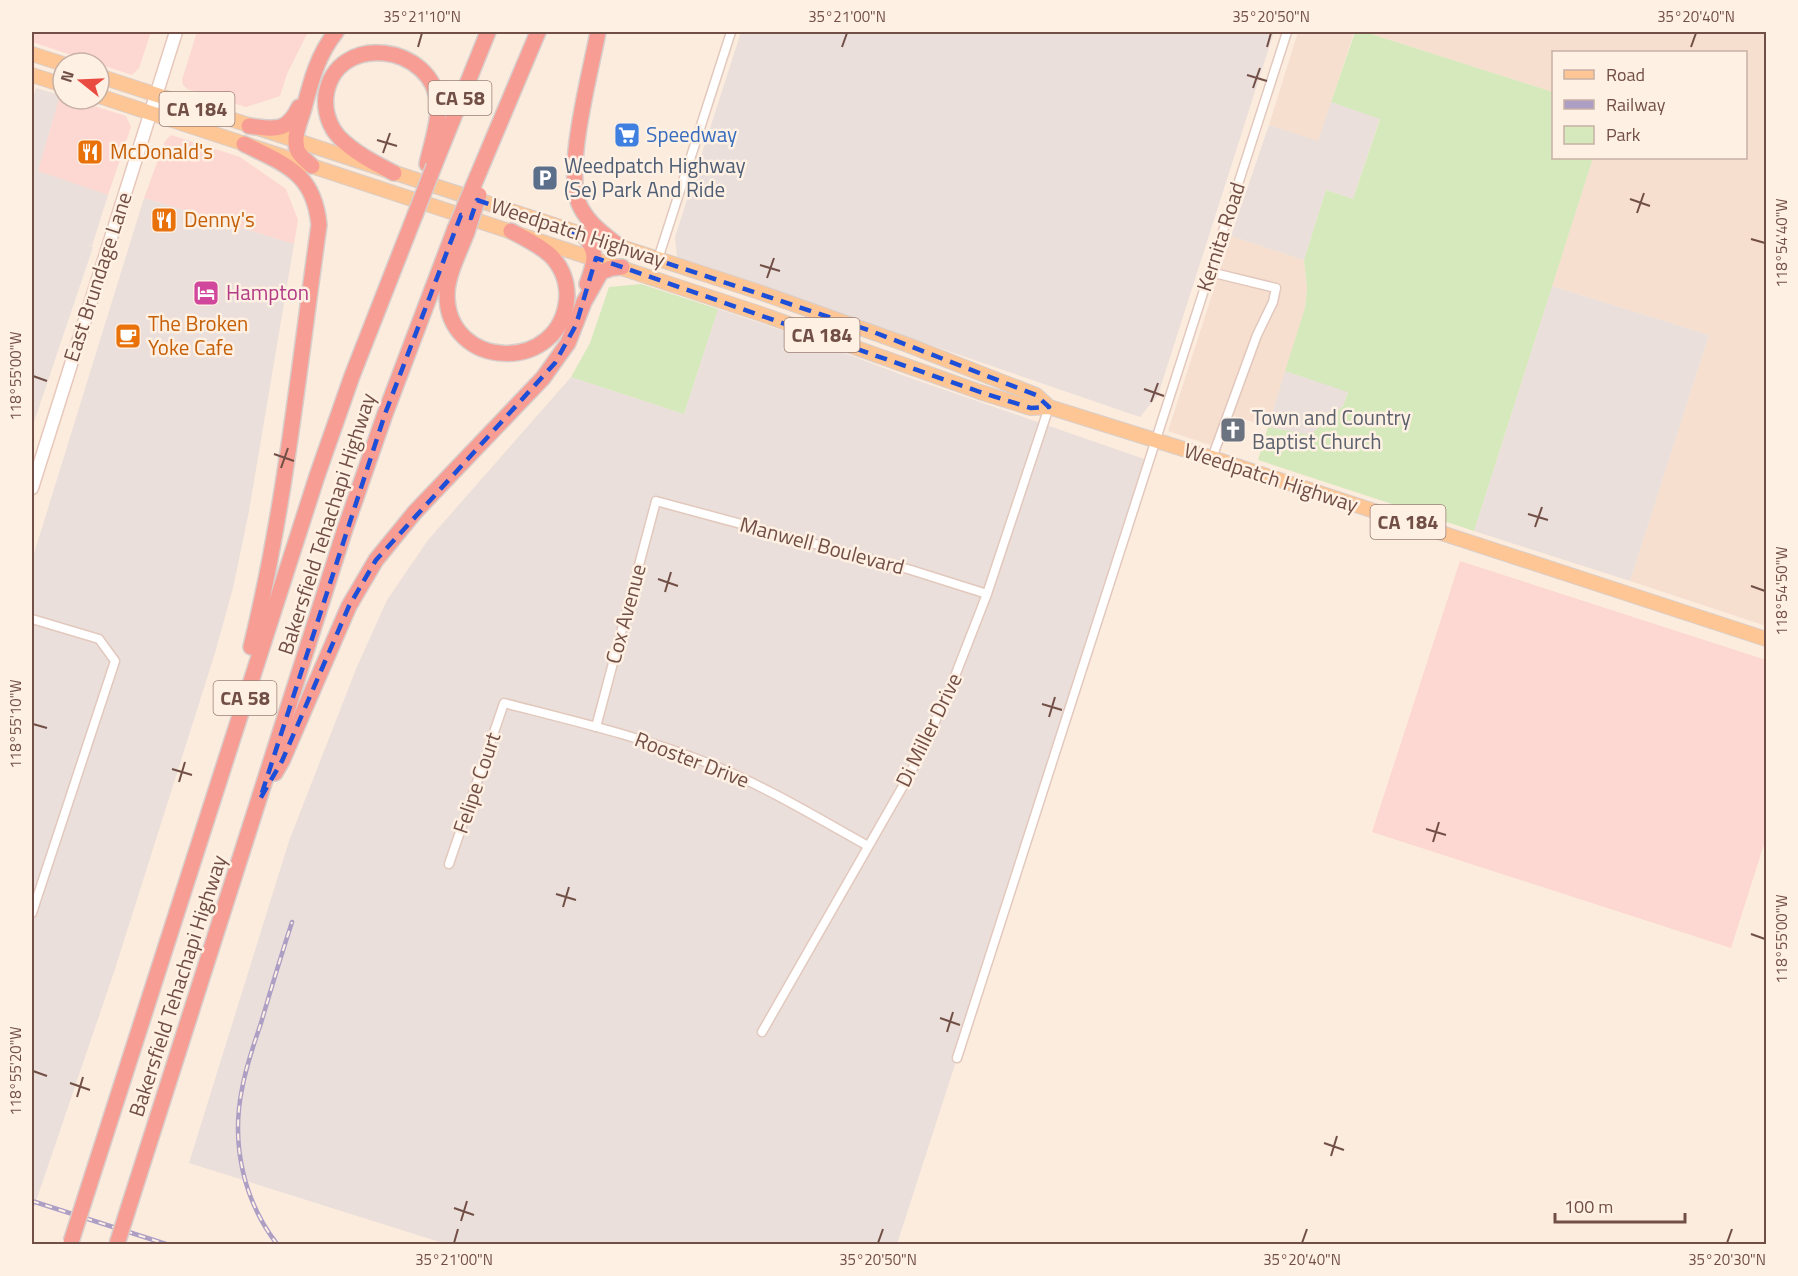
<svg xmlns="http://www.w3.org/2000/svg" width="1798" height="1276" font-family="'Titillium Web',sans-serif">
	<rect width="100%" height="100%" fill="#fcecde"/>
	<g fill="#f6dfcf">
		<polygon points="1298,32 1354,32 1318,142 1269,125"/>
		<polygon points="1365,32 1766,32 1766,626 1630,581 1709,335 1552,286 1593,158 1746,158 1746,52 1554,52 1553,92"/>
		<polygon points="1231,236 1304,260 1307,289 1305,308 1268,427 1225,413 1213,446 1168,431"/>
	</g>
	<g fill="#fdd7d1">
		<polygon points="32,32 151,32 139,68 132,75 32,42"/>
		<polygon points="197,32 308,32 287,74 280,96 246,107 187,89 183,85 182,80"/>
		<polygon points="60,95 63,96 63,99 72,99 126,116 131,127 108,195 38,171"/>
		<polygon points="171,135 240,157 286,189 298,220 294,244 144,198 165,141"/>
		<polygon points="1460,561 1766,660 1766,838 1731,948 1372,832"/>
	</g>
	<g fill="#eadfda">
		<polygon points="741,32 1274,32 1158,395 1140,417 677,258 675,237"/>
		<polygon points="36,88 60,95 38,171 108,195 92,246 87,245 93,247 32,428 32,102"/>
		<polygon points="1331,102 1380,118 1353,199 1326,190 1304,260 1231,236 1269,125 1318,141"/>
		<polygon points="144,198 294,244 249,511 233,588 215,653 115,969 32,1213 32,560"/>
		<polygon points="1552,286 1709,335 1630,581 1474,531"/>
		<polygon points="718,309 808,339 902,375 1150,461 897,1244 446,1244 189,1163 289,841 356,669 387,600 428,540 571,377 684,414"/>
		<polygon points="1285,371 1348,391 1343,406 1310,436 1268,427"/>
	</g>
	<g fill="#d6e9bd">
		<polygon points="1355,32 1365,32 1553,92 1554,158 1593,158 1474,531 1258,460 1268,427 1310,435 1343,406 1348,392 1285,371 1305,308 1307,289 1304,260 1326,190 1353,199 1380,119 1331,102"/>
		<polygon points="641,284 718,309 684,414 571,377 590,343 609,287"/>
	</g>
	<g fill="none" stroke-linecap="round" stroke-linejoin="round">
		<defs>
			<g id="street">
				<polyline points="658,259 731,32"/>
				<polyline points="1210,272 1276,288 1273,302 1257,335 1212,458"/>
				<polyline points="32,619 99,639 115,661 32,913"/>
				<polyline points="596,727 656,501 911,570 987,594"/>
				<path d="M449,864L504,703C574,721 643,737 710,764C765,786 816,817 868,846"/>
				<polyline points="762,1032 911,772 948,694 987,594 1049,407"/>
				<polyline points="957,1058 1287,32"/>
			</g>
			<polyline id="secondary" points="32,488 176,32"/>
			<g id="primary">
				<polyline points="32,54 63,64"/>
				<polyline points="32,75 63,85"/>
				<polyline points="99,76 759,292 908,345 1036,395 1049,407"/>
				<polyline points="99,96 761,314 980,392 1031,408 1049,407 1212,458 1766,639"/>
			</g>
			<g id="highway">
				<path d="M598,32C591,71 562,176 581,208C590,225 606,236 620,247"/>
				<path d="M249,126C274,129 287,133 299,107"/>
				<path d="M244,144C286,165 314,173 319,225C299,366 285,509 251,647"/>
				<path d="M312,166C307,161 299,156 297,149C293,135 301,120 304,108C311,81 318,54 336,32"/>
				<polyline points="434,166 488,32"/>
				<path d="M394,173C375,163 355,153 340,138C329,127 324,110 326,95C336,31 434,44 438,105C439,124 431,145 427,164"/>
				<polyline points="477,177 538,32"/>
				<path d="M467,232C460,251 448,273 447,293C445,371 563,375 567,296C567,281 561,266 550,255C539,245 524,238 511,231"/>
				<path d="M583,235C600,252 594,264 587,284"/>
				<polyline points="275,773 282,761 349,606 376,560 415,512 543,378 568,343 584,302 601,272 612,268 622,267"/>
				<polyline points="89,1186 317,476 352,376 415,215"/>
				<polyline points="131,1200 345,529 385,414 455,229"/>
			</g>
		</defs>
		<use href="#street" stroke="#e2c8bd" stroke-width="11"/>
		<use href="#secondary" stroke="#e7c8ba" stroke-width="15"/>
		<use href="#primary" stroke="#d8cecb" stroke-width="16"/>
		<use href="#highway" stroke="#d8cecb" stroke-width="18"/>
		<use href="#street" stroke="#fff" stroke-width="8"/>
		<use href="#secondary" stroke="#fff" stroke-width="12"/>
		<use href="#primary" stroke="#fdc694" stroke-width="14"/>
		<use href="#highway" stroke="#f89d93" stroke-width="15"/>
		<defs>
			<g id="rail">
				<polyline points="32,1201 166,1244"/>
				<path d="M277,1244C243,1200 231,1143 242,1089C246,1066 254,1044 261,1023C271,989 281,956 292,922"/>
			</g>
		</defs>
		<use href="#rail" stroke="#ad9ec4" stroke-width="4.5"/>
		<use href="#rail" stroke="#fff0e4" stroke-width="2" stroke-dasharray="7" stroke-linecap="butt"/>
		<defs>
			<g id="highway-bridge">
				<polyline points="415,215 434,166"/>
				<polyline points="455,229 477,177"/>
				<polyline points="467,232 479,195"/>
				<polyline points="71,1242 89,1186"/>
				<polyline points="117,1244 131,1200"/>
			</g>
		</defs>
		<use href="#highway-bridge" stroke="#d8cecb" stroke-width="18" stroke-linecap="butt"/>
		<use href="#highway-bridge" stroke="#f89d93" stroke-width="15"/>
	</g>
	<path fill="none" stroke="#1d4ed8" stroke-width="4.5" stroke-dasharray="12 8" stroke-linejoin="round" d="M477,200L871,331L1036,395L1049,407L1031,408L980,392L596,258L576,325L555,363L376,560L349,606L282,761L260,799L385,414L461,215L471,218Z"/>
	<path fill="none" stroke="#724f46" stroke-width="2" d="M418,47L422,33M842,47L847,33M1267,47L1271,33M1691,47L1696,33M1247,75L1267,81M1253,88L1260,68M377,140L397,146M383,153L390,133M1630,199L1650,206M1637,213L1644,193M1751,239L1765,243M760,265L780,271M767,278L774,258M33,376L47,381M1144,389L1164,396M1151,402L1158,383M274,454L294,461M281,468L288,448M1528,514L1548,520M1535,527L1542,507M658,579L678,586M1751,586L1765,591M665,592L671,572M1042,704L1062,710M1049,717L1055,697M33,724L47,728M172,769L192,775M179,782L185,762M1426,829L1446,835M1433,842L1439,822M556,894L576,900M563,907L569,887M1751,934L1765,939M940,1018L960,1025M947,1032L953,1012M33,1071L47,1076M70,1083L90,1090M77,1097L83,1077M1324,1143L1344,1150M1331,1156L1337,1136M454,1208L474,1215M461,1221L467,1201M454,1243L458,1229M878,1243L883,1229M1302,1243L1307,1229M1727,1243L1732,1229"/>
	<defs>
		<symbol id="supermarket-square" viewBox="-11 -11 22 22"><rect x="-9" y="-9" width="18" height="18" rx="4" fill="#3f7fe0" stroke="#fff0e4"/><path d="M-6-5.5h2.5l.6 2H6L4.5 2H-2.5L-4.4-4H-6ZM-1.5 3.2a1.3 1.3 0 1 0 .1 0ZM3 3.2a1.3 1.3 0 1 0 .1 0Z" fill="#fff"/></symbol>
		<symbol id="restaurant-square" viewBox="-11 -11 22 22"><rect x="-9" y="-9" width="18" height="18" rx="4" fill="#e8710a" stroke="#fff0e4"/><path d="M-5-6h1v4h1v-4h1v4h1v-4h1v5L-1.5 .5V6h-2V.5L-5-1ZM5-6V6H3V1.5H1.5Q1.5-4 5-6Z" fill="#fff"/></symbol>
		<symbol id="parking-square" viewBox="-11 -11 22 22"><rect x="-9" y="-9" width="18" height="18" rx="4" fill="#5c6f8a" stroke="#fff0e4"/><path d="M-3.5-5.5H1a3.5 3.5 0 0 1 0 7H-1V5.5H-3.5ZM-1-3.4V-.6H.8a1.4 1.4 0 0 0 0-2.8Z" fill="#fff"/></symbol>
		<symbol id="hotel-square" viewBox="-11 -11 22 22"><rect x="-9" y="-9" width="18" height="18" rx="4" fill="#d1479c" stroke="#fff0e4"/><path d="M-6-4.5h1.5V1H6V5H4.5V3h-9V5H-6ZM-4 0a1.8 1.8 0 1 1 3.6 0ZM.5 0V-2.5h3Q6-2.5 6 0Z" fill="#fff"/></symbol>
		<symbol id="cafe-square" viewBox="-11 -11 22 22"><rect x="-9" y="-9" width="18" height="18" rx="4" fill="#e8710a" stroke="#fff0e4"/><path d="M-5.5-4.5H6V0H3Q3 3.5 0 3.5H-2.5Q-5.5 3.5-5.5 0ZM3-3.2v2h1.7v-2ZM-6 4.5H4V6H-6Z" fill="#fff"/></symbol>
		<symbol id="church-square" viewBox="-11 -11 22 22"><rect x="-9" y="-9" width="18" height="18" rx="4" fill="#6b7280" stroke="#fff0e4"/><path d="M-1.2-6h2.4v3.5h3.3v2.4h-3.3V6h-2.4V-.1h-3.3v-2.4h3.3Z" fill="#fff"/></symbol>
	</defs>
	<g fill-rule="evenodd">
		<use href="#supermarket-square" x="612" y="120" width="30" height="30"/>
		<use href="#restaurant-square" x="75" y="137" width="30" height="30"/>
		<use href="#parking-square" x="530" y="163" width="30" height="30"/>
		<use href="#restaurant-square" x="149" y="205" width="30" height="30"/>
		<use href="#hotel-square" x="191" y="278" width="30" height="30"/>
		<use href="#cafe-square" x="113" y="321" width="30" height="30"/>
		<use href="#church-square" x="1218" y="415" width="30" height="30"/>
	</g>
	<g text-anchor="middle" stroke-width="5" stroke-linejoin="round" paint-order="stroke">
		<g fill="#fff0e4" stroke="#9c7f75" stroke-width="1.5">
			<rect x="428.5" y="81" width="63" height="34" rx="4.5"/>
			<rect x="159.5" y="92" width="75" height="34" rx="4.5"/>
			<rect x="784.5" y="318" width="75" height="34" rx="4.5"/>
			<rect x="1370.5" y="505" width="75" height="34" rx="4.5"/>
			<rect x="213.5" y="681" width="63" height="34" rx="4.5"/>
		</g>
		<g font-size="20" font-weight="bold" fill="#724f46">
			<text x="460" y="105">CA 58</text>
			<text x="197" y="116">CA 184</text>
			<text x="822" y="342">CA 184</text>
			<text x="1408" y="529">CA 184</text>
			<text x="245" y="705">CA 58</text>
		</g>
		<g font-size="21" fill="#366cbe" stroke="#fff0e4" text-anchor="start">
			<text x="646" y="142">Speedway</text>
		</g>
		<g font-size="21" fill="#c56008" stroke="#fff0e4" text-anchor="start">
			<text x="110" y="159">McDonald's</text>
			<text x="184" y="227">Denny's</text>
			<text x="148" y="331">The Broken<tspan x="148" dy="24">Yoke Cafe</tspan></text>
		</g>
		<g font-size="21" fill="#4e5e75" stroke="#fff0e4" text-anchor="start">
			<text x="564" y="173">Weedpatch Highway<tspan x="564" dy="24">(Se) Park And Ride</tspan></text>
		</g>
		<g font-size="21" fill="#724f46" stroke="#fff0e4">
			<text transform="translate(578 233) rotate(18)" y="7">Weedpatch Highway</text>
			<text transform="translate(1221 237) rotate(-72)" y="7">Kernita Road</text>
			<text transform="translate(98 277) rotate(-72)" y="7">East Brundage Lane</text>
			<text transform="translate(1271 478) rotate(18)" y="7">Weedpatch Highway</text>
			<text transform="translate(327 524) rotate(-72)" y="7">Bakersfield Tehachapi Highway</text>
			<text transform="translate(822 546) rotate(15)" y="7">Manwell Boulevard</text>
			<text transform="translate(626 614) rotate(-75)" y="7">Cox Avenue</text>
			<text transform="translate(929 730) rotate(-64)" y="7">Di Miller Drive</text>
			<text transform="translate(692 760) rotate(21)" y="7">Rooster Drive</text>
			<text transform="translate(477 783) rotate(-71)" y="7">Felipe Court</text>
			<text transform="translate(178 986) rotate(-72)" y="7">Bakersfield Tehachapi Highway</text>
		</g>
		<g font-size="21" fill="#b23c85" stroke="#fff0e4" text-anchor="start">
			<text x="226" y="300">Hampton</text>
		</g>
		<g font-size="21" fill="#5b616d" stroke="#fff0e4" text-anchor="start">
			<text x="1252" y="425">Town and Country<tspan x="1252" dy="24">Baptist Church</tspan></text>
		</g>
	</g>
	<rect width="1798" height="1276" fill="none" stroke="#fff0e4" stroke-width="66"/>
	<rect x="1552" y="51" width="195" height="108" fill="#fff0e4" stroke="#c7b0a5" stroke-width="1.5"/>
	<rect x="1564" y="70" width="30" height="9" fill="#fdc694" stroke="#c7b0a5" stroke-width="1.5"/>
	<text x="1606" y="81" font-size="18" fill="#724f46">Road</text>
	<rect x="1564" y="100" width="30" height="9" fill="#ad9ec4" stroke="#c7b0a5" stroke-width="1.5"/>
	<text x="1606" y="111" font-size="18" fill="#724f46">Railway</text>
	<rect x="1564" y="126" width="30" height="18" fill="#d6e9bd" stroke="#c7b0a5" stroke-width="1.5"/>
	<text x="1606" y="141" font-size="18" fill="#724f46">Park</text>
	<g transform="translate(81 81) rotate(288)"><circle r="28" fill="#fff0e4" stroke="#c7b0a5" stroke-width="1.5"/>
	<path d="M0-4.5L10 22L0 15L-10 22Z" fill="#e94b40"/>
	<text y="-9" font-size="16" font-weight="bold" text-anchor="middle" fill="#724f46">N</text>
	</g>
	<path d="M1555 1213v9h130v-9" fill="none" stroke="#724f46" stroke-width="3"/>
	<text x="1564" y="1213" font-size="18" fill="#724f46" stroke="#fff0e4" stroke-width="4.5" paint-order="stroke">100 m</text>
	<rect x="33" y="33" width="1732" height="1210" fill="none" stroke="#724f46" stroke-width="2"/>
	<g font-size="15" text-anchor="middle" fill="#724f46">
		<text x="422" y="22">35°21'10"N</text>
		<text x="847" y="22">35°21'00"N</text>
		<text x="1271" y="22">35°20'50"N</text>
		<text x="1696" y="22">35°20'40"N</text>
		<text transform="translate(1782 243) rotate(-90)" y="5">118°54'40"W</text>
		<text transform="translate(16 376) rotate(-90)" y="5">118°55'00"W</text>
		<text transform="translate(1782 591) rotate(-90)" y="5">118°54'50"W</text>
		<text transform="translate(16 724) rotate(-90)" y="5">118°55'10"W</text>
		<text transform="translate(1782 939) rotate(-90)" y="5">118°55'00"W</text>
		<text transform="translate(16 1071) rotate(-90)" y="5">118°55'20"W</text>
		<text x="454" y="1265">35°21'00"N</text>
		<text x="878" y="1265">35°20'50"N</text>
		<text x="1302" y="1265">35°20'40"N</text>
		<text x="1727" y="1265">35°20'30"N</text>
	</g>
</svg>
